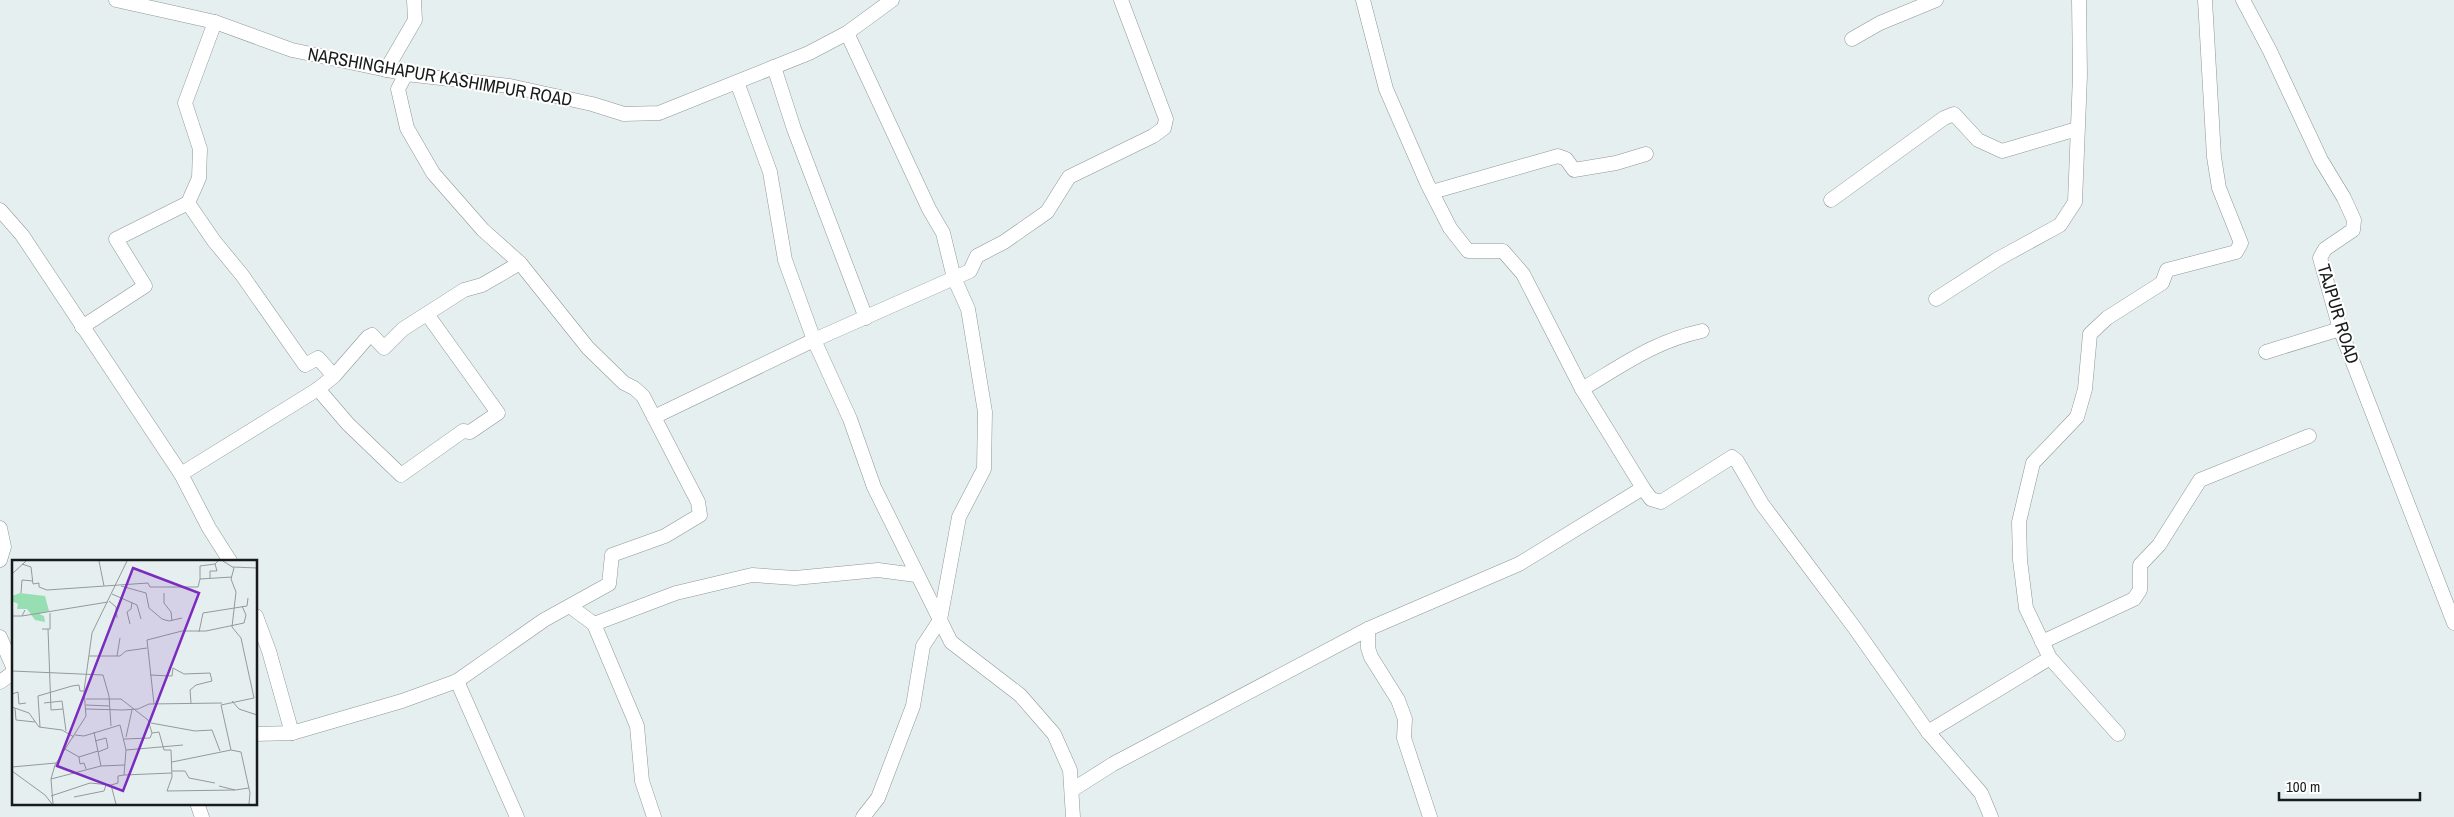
<svg xmlns="http://www.w3.org/2000/svg" width="2454" height="817" font-family="'Archivo Narrow',sans-serif">
	<rect width="100%" height="100%" fill="#e6efef"/>
	<g fill="none" stroke-linecap="round" stroke-linejoin="round">
		<defs>
			<g id="minor">
				<polyline points="116,0 215,22 292,50 406,74 510,86 592,104 624,114 659,113 809,53 847,33 892,0"/>
				<polyline points="1363,0 1386,89 1427,183 1450,228 1468,251 1503,251 1523,274 1582,389 1643,488"/>
				<polyline points="2243,0 2270,51 2321,160 2344,198 2354,220 2353,230 2325,249 2320,258 2340,329 2454,623"/>
				<polyline points="215,22 185,103 200,149 199,178 188,203 214,241 242,275 305,365 318,358 334,376"/>
				<polyline points="847,33 929,209 943,233 954,278 968,309 985,412 984,469 959,517 940,620 923,646 913,706 878,798 863,817"/>
				<polyline points="1852,39 1880,23 1936,0"/>
				<polyline points="774,67 794,129 866,318"/>
				<polyline points="386,70 415,20 414,0"/>
				<polyline points="737,82 770,172 785,260 814,340 850,419 874,487 951,642 1020,695 1054,734 1070,770 1073,817"/>
				<polyline points="1432,192 1558,156 1566,159 1574,170 1616,163 1646,154"/>
				<polyline points="1831,200 1944,118 1954,114 1978,140 2002,151 2077,129"/>
				<polyline points="0,210 22,235 181,474 318,389 334,376 368,337 372,335 384,348 403,329 464,290 482,285 520,263"/>
				<polyline points="1936,299 1998,259 2060,225 2075,202 2080,75 2079,0"/>
				<polyline points="82,327 145,286 116,239 188,203"/>
				<polyline points="2266,352 2340,329"/>
				<polyline points="318,389 348,424 401,475 463,431 470,432 498,413 427,314"/>
				<path d="M1582,389C1623,365 1655,341 1702,331"/>
				<polyline points="654,417 814,340 970,271 977,256 1004,242 1047,212 1069,177 1153,136 1164,128 1166,119 1121,0"/>
				<polyline points="181,474 209,528 230,561"/>
				<polyline points="0,528 4,547 0,560"/>
				<polyline points="571,607 594,624 637,726 642,781 654,817"/>
				<polyline points="256,616 269,651 292,733"/>
				<polyline points="594,624 676,593 752,575 795,578 878,570 916,575"/>
				<polyline points="1368,629 1368,648 1371,657 1398,700 1405,719 1404,738 1430,817"/>
				<polyline points="0,637 14,669"/>
				<polyline points="2042,642 2134,599 2140,590 2140,565 2159,545 2200,480 2309,436"/>
				<polyline points="457,681 517,817"/>
				<polyline points="0,682 14,672"/>
				<polyline points="1928,732 2050,658"/>
				<polyline points="256,734 292,733 402,701 457,681 544,620 609,584 612,555 665,536 700,515 698,502 643,396 634,388 624,383 588,348 520,263 483,230 433,173 407,128 398,89 406,74"/>
				<polyline points="2118,734 2050,658 2026,608 2020,560 2019,522 2033,463 2077,417 2085,389 2090,334 2107,318 2162,283 2167,270 2236,252 2241,243 2219,188 2214,157 2205,0"/>
				<polyline points="1072,790 1113,764 1368,629 1519,564 1643,488 1651,499 1661,502 1732,457 1737,461 1762,504 1854,627 1928,732 1981,793 1991,817"/>
				<polyline points="197,803 202,817"/>
			</g>
		</defs>
		<use href="#minor" stroke="#8f9797" stroke-width="15"/>
		<use href="#minor" stroke="#fff" stroke-width="14"/>
	</g>
	<g text-anchor="middle" stroke-width="4" stroke-linejoin="round" paint-order="stroke">
		<g font-size="18" fill="#181b1b" stroke="#fff">
			<text transform="translate(440 77) rotate(10)" y="6">NARSHINGHAPUR KASHIMPUR ROAD</text>
			<text transform="translate(2338 314) rotate(73)" y="6">TAJPUR ROAD</text>
		</g>
	</g>
	<g transform="translate(12 560)">
		<rect width="245" height="245" fill="#e6efef"/>
		<path d="M8,33L33,36L37,51L27,54L32,56L33,62L23,60L15,49H5L6,44L0,41V36Z" fill="#97deb3"/>
		<path fill="none" stroke="#949a9a" stroke-width="1" d="M87,1L92,26M211,1L222,8L219,19L224,32L220,67L229,78L242,138L209,145L219,190L229,192L238,233L237,244M10,4L19,7L21,24L27,23V27L35,30L136,23L138,27H186L188,19L220,17M221,7L245,8M0,14L14,1M188,19V6L203,4M198,19V11H205L203,4L206,1M109,26L134,33L137,48L150,59L157,61L170,58M9,33L10,20L21,21M152,33V43L159,52L160,61M100,34L125,45L129,59M97,41L104,47L105,58M0,56H10L13,50M10,56L96,42M118,64L115,52L119,49L120,42M30,69H38V53M36,69L39,150L51,149M187,72L191,53L235,46L236,38M77,96H108L114,91L135,88M105,96L108,78M0,111L91,115L97,136L99,166M138,115L160,116L161,108L172,114L198,113L200,121L184,125L178,130L179,143M0,134L6,132L7,144L14,143M74,139H109L136,160L140,173L147,172L152,190H159L160,217L155,231L223,230M220,141L227,149L245,155M32,143L50,141L54,171M142,144L135,80L170,71H194L232,63L234,55L230,46M74,145L97,146M0,147L17,153L27,167L50,170L62,177M3,148L4,160L23,162M74,149L111,150L126,149L137,144L210,143M139,163L183,171L200,170L208,191M28,167L26,136L60,126L67,125L68,131H72M114,177L120,150M112,179L138,178L140,173M83,181L94,178L96,188L86,192M53,189L67,197L86,191M114,190L171,185M67,197L68,204L72,203L74,209M160,202L219,190M89,206L113,205M0,207L44,203M0,211L33,235L40,244M160,211H173L177,218L203,223M112,215L160,213M39,219L89,206L82,172M99,225L104,244M207,226L223,230L237,228M39,236L78,223L99,225L106,223V216L112,215L114,190L108,165L72,176L63,175M62,237L92,231L94,225M41,244L39,219L43,205L74,156L72,131L80,73L115,1"/>
		<path fill="#7b2cbf" fill-opacity="0.15" stroke="#7b2cbf" stroke-width="2.5" d="M121,8L187,33L111,231L45,206Z"/>
		<rect width="245" height="245" fill="none" stroke="#181b1b" stroke-width="2.5"/>
	</g>
	<path d="M2279 792v8h141v-8" fill="none" stroke="#181b1b" stroke-width="2.5"/>
	<text x="2286" y="792" font-size="15" fill="#181b1b" stroke="#ffffff" stroke-width="4" paint-order="stroke">100 m</text>
</svg>
